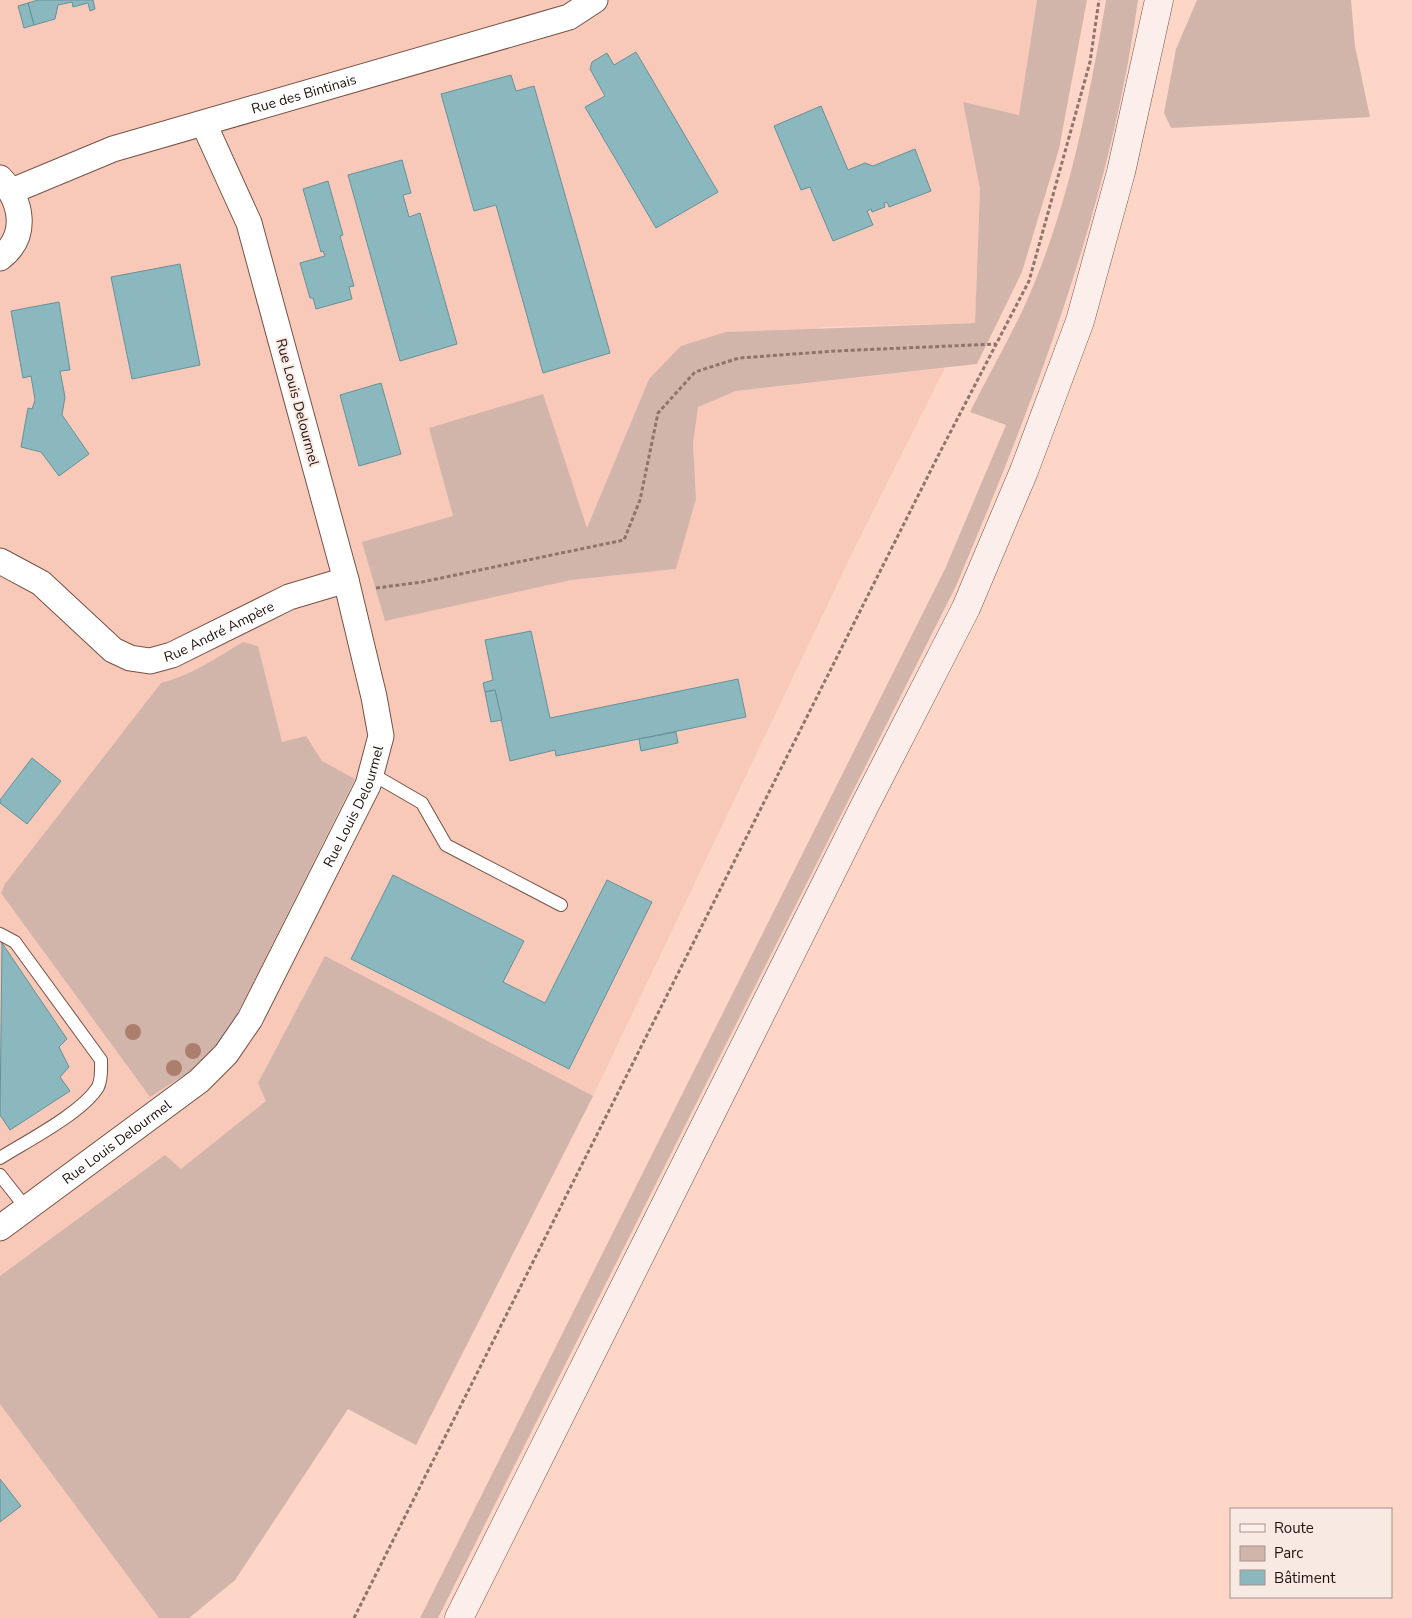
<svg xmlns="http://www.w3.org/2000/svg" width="1412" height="1618" font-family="'Nunito Sans',sans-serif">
	<rect width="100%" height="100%" fill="#fdd6c8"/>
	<polygon fill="#f8c9b8" points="0,0 1037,0 1019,115 963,102 980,189 975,323 822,327 649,379 587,528 453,517 363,543 571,580 676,569 696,499 693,444 697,407 736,391 945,368 857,543 593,1096 416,1445 348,1409 235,1580 189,1618 0,1618"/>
	<g fill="#d2b5aa">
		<polygon points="1037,0 1087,0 1059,149 1022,272 977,364 736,391 698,407 693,444 696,499 676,569 571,580 385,621 362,542 453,516 429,428 543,394 587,528 649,379 681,346 726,332 975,323 980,189 963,102 1019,115"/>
		<path d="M1106,0H1138C1110,204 1036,397 956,586L438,1618H420L945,569L1006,425L970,412C992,368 1018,325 1036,279C1072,190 1090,94 1106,0Z"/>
		<polygon points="1197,0 1351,0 1355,46 1370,117 1171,128 1164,113 1176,49"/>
		<path d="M243,642L258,646L282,742L306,736L322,761L355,779L226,1036L206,1061L150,1097L1,893L5,884L161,683C192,675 216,658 243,642Z"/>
		<polygon points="325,956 593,1096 416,1445 348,1409 235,1580 189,1618 159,1618 0,1404 0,1276 165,1155 181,1169 266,1101 258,1083"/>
	</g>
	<g fill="#8bb8be" stroke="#659198">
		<polygon points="38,0 93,0 95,9 90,11 88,3 73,7 72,2 58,5 55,19 34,25 28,3"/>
		<polygon points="28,3 34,25 24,28 18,6"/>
		<polygon points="636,52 718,192 656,228 585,107 605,96 590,69 592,62 607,53 614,65"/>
		<polygon points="511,75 516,91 534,86 610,353 543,373 496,205 474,211 441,94"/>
		<polygon points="821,106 848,170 865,163 873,166 915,149 931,191 889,207 887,202 884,203 885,207 872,212 871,209 867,211 873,225 833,241 810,187 801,190 774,126"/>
		<polygon points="402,160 411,193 403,195 409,217 420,213 457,344 400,361 348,175"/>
		<polygon points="328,181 343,235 340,236 354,286 349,287 352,299 316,309 313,298 310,298 300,263 325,256 323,251 321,252 303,189"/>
		<polygon points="180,264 200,365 132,379 111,277"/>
		<polygon points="59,302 70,370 60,371 65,397 62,415 89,454 59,476 41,452 21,447 28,408 32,409 35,400 31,376 23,378 11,311"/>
		<polygon points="381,383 401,454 359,466 340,395"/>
		<polygon points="531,631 550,718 738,679 746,717 556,756 555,750 510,761 495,690 485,692 483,683 493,680 485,640"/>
		<polygon points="495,690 502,720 491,722 485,692"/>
		<polygon points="676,732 678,743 641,751 639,739"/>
		<polygon points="32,758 61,781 27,824 0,803 0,800"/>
		<polygon points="393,875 524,941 503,982 545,1003 607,880 652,902 569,1069 351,959"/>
		<polygon points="2,943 67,1039 59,1047 69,1067 60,1077 70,1091 10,1130 0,1115"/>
		<polygon points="0,1479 21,1506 0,1522"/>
	</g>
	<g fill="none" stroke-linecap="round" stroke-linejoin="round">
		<defs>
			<g id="service">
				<polyline points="372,774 422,803 446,845 561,905"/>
				<path d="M0,934L15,942L101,1060C101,1068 102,1079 98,1087C82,1113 27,1141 0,1158"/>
				<polyline points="0,1175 26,1208"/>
			</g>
			<g id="minor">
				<path d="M0,178C22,201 29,236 0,258"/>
				<path id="s1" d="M12,191L113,149L569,17L595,0"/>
				<path id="s2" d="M0,561L41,583L113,650L130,658L150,661L172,655L289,597L346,580"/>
				<path id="s3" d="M0,1228L199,1081L226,1054L250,1019L368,785L381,736L374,697L346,580L249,223L204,124"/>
			</g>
			<polyline id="secondary" points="459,1618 864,807 966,608 1024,471 1080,321 1121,172 1159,0"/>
		</defs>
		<use href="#service" stroke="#755347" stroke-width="14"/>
		<use href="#minor" stroke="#755347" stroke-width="27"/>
		<use href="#secondary" stroke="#755347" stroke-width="29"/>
		<g stroke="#8e746a" stroke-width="3" stroke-dasharray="4 2.5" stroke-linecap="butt">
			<polyline points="376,588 422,582 624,540 640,500 658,413 695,372 739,358 835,351 996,344"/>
			<polyline points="354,1618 938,456 1029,281 1090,62 1099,0"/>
		</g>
		<use href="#service" stroke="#fff" stroke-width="12"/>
		<use href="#minor" stroke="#fff" stroke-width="25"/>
		<use href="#secondary" stroke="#fcefeb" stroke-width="28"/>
	</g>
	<g fill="#ab7e6d">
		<circle cx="133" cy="1032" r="8"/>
		<circle cx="193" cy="1051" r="8"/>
		<circle cx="174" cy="1068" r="8"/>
	</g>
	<g text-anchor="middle" stroke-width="4" stroke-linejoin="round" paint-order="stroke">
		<g font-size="14" fill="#20130e" stroke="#f9e9e3">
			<text dy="5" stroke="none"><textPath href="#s1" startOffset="308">Rue des Bintinais</textPath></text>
			<text transform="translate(298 402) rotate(75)" y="5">Rue Louis Delourmel</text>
			<text dy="5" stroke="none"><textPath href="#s2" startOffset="259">Rue André Ampère</textPath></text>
			<text dy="5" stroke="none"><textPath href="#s3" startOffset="565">Rue Louis Delourmel</textPath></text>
			<text dy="5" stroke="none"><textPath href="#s3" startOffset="145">Rue Louis Delourmel</textPath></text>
		</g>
	</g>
	<rect x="1230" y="1508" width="162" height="90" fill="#f9e9e3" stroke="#a2938e"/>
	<rect x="1240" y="1524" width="25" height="8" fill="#fcefeb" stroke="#a2938e"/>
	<text x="1274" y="1533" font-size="15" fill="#20130e">Route</text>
	<rect x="1240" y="1546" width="25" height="15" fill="#d2b5aa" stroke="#a2938e"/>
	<text x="1274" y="1558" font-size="15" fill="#20130e">Parc</text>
	<rect x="1240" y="1570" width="25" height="15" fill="#8bb8be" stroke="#a2938e"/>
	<text x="1274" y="1583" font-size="15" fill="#20130e">Bâtiment</text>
</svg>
